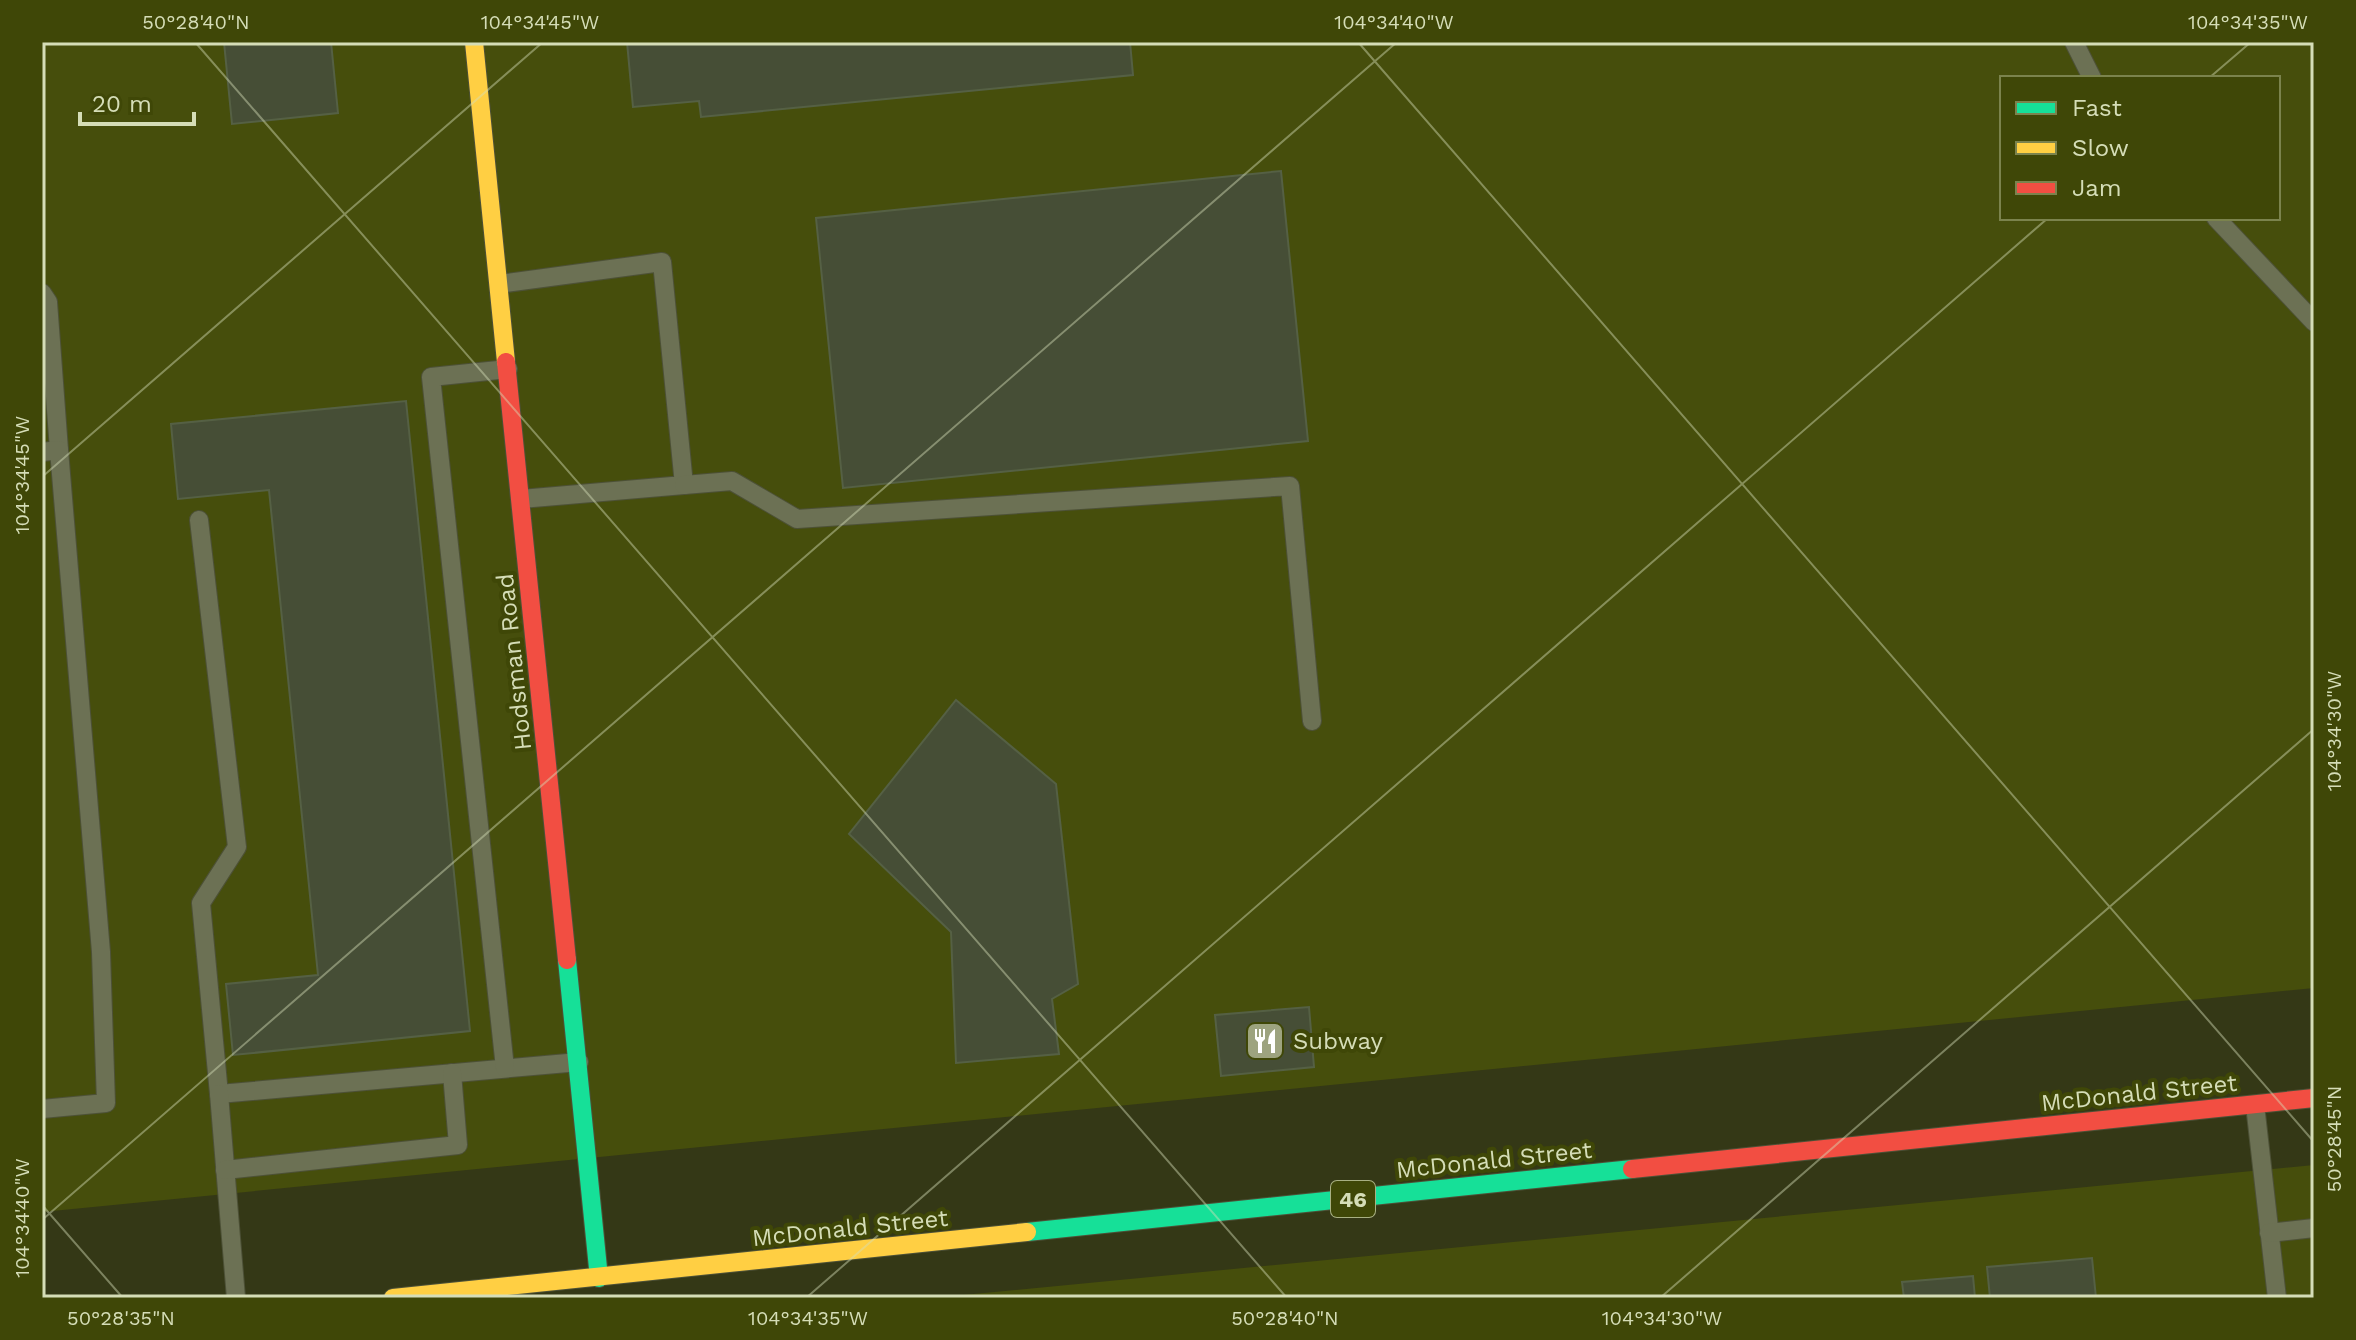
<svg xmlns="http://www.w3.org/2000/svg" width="2356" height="1340" font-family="'Work Sans',sans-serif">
	<rect width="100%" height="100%" fill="#343816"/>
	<g fill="#464e0c" fill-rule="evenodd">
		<path d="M42,42H2314V988L42,1212ZM2002,78H2278V218H2002Z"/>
		<polygon points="2314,1165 2314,1298 932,1298"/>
	</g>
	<g fill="#464e36" stroke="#556044" stroke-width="2">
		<polygon points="224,42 331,42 338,113 232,124"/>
		<polygon points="627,42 1130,42 1133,75 701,117 699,101 633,107"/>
		<polygon points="1281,171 1308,441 843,488 816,218"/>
		<polygon points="406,401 470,1031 233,1055 226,984 318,975 269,490 178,499 171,424"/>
		<polygon points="956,700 1056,784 1078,984 1052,999 1059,1054 956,1063 951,932 849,834"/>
		<polygon points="1309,1007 1314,1067 1221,1076 1215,1015"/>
		<polygon points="2092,1258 2096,1298 1990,1298 1987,1267"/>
		<polygon points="1973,1276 1975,1298 1904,1298 1902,1282"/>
	</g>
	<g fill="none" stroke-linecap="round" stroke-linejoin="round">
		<defs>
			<g id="lane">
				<polyline points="2074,42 2092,78"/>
				<polyline points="2216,218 2314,322"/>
				<polyline points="499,284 662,262 684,485 521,499"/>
				<polyline points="42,293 48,302 59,450"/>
				<polyline points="42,452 59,450 101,952 106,1103 42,1109"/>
				<polyline points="684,485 732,481 797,519 1290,486 1312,721"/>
				<polyline points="199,520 237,847 201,903 219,1094 579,1062"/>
				<polyline points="505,1068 431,377 508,369"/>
				<polyline points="219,1094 236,1298"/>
				<polyline points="2255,1105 2277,1298"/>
				<polyline points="225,1170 458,1145 452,1073"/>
				<polyline points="2269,1233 2314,1228"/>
			</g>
			<g id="fast">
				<polyline points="567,960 599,1278"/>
				<polyline points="1027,1232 1632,1169"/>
			</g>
			<g id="slow">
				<polyline points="474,42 506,362"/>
				<polyline points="393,1298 1027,1232"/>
			</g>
			<g id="jam">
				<polyline points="506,362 567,960"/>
				<polyline points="1632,1169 2314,1098"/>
			</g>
		</defs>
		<use href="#lane" stroke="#4d5137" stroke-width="20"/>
		<use href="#fast" stroke="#4d5137" stroke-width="20"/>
		<use href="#slow" stroke="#4d5137" stroke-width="20"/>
		<use href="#jam" stroke="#4d5137" stroke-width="20"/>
		<use href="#lane" stroke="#6c7154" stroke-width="18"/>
		<use href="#fast" stroke="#16e098" stroke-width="18"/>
		<use href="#slow" stroke="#ffcf43" stroke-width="18"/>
		<use href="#jam" stroke="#f24e42" stroke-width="18"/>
	</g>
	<path fill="none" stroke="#d5ddb7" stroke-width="2" stroke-opacity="0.45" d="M195,42L1287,1298M1358,42L2314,1142M2209,78L2251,42M42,477L543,42M42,1205L123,1298M42,1220L1397,42M806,1298L2048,218M1660,1298L2314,729"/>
	<defs>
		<symbol id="restaurant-square" viewBox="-11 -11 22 22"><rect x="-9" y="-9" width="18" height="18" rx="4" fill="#9da37f" stroke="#3f4707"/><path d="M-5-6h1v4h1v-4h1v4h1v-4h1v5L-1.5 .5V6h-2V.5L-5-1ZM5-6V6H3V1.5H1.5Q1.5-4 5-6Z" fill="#fff"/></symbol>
	</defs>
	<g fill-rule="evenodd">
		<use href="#restaurant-square" x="1243" y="1019" width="44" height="44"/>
	</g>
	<g text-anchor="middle" stroke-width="8" stroke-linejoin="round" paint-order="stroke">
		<rect fill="#3f4707" stroke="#a8b082" stroke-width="2" x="1331" y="1181" width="44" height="36" rx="6"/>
		<g font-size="22" font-weight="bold" fill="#d5ddb7">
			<text x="1353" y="1207">46</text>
		</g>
		<g font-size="24" fill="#d5ddb7" stroke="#3f4707">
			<text transform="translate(514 662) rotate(-96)" y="8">Hodsman Road</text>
			<text transform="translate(2139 1093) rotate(-6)" y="8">McDonald Street</text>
			<text transform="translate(1494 1160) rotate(-6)" y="8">McDonald Street</text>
			<text transform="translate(850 1228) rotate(-6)" y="8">McDonald Street</text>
		</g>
		<g font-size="24" fill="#d5ddb7" stroke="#3f4707" text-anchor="start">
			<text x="1293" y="1049">Subway</text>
		</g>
	</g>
	<rect width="2356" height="1340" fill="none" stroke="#3f4707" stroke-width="88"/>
	<rect x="2000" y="76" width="280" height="144" fill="#3f4707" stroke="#7b834d" stroke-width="2"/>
	<rect x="2016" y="102" width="40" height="12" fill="#16e098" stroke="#7b834d" stroke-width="2"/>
	<text x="2072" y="116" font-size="24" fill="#d5ddb7">Fast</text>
	<rect x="2016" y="142" width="40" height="12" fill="#ffcf43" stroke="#7b834d" stroke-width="2"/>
	<text x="2072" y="156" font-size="24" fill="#d5ddb7">Slow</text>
	<rect x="2016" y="182" width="40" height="12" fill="#f24e42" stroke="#7b834d" stroke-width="2"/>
	<text x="2072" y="196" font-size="24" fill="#d5ddb7">Jam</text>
	<path d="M80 112v12h114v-12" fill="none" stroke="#d5ddb7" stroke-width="4"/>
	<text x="92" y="112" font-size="24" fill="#d5ddb7" stroke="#3f4707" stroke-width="6" paint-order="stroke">20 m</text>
	<rect x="44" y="44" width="2268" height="1252" fill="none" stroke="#d5ddb7" stroke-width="3"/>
	<g font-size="20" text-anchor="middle" fill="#d5ddb7">
		<text x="196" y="29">50°28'40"N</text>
		<text x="540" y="29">104°34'45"W</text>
		<text x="1394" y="29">104°34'40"W</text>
		<text x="2248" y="29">104°34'35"W</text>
		<text transform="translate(22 475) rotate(-90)" y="7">104°34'45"W</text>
		<text transform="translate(2334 731) rotate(-90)" y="7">104°34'30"W</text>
		<text transform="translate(2334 1139) rotate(-90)" y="7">50°28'45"N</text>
		<text transform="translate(22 1218) rotate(-90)" y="7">104°34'40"W</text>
		<text x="121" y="1325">50°28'35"N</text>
		<text x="808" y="1325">104°34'35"W</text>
		<text x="1285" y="1325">50°28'40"N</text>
		<text x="1662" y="1325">104°34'30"W</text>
	</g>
</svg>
